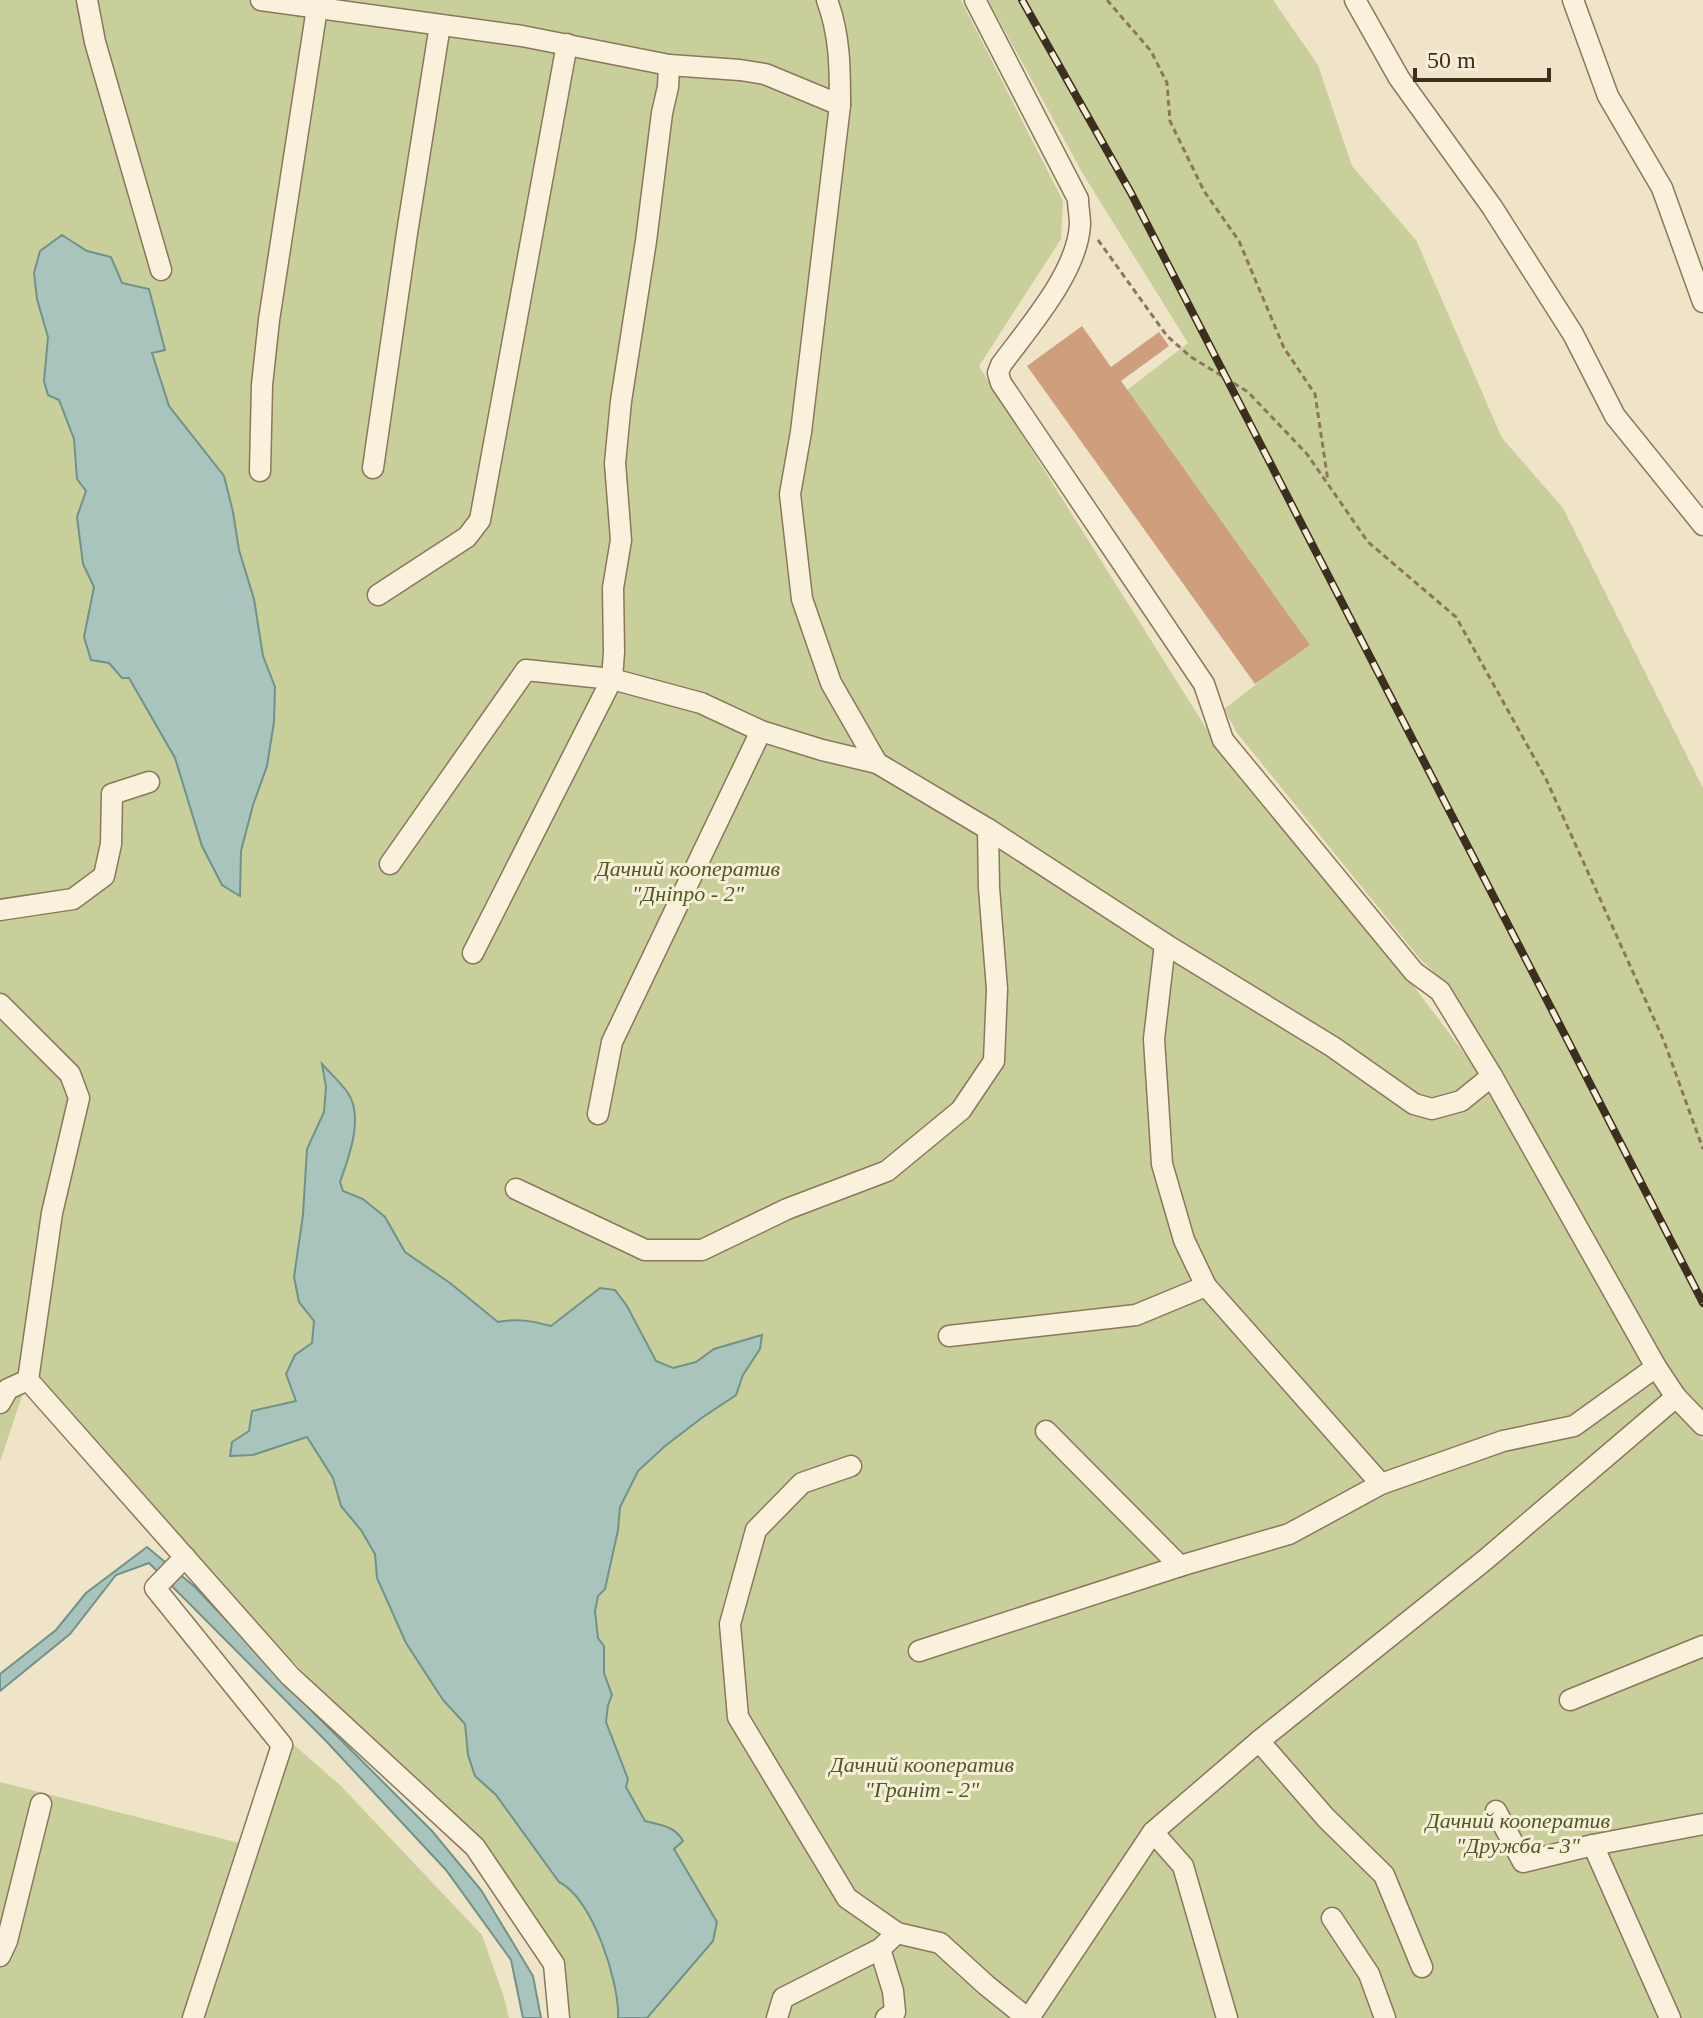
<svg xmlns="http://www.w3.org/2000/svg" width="1703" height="2018" font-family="'Times New Roman',serif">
	<rect width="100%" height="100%" fill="#f0e4c8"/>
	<g fill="#c9cf9b">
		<polygon points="0,0 961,0 1063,201 1061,239 979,366 1228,763 1359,913 1488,1085 1662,1391 1703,1440 1703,2018 569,2018 562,1958 390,1757 281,1650 163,1516 27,1381 0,1462"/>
		<polygon points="988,0 1273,0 1318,65 1352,166 1416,240 1502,438 1563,508 1703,788 1703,1411 1660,1362 1461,1008 1452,989 1420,959 1237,733 1224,709 1303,648 1122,394 1188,343 1083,174"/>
		<polygon points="277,1730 341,1786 482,1935 504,1997 509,2018 0,2018 0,1782 247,1845"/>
	</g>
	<g fill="#a9c4bc" stroke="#6f938a" stroke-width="2">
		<polygon points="62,235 87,251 111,257 122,283 149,289 165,350 152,353 169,406 224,476 233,512 239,550 254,599 263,656 275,687 274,722 267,766 253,805 241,851 240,896 222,885 202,846 175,758 129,678 122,678 109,663 91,660 84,637 94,587 83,564 77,517 86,491 77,479 74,439 59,400 48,395 44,381 48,337 37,299 34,273 40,251"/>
		<path d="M322,1064C330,1073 341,1083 348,1093C364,1117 349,1157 340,1182L343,1191L363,1199L385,1217L405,1252L450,1283L498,1322C518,1318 532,1321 551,1326L600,1288L615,1290L627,1306L656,1361L673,1368L696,1362L714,1349L762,1335L760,1349L743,1375L736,1395L703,1417L665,1446L638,1471L620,1507L618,1530L605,1589L598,1596L595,1611L598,1638L604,1646V1673L612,1695L608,1705L606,1722L628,1779L626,1787L645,1821C660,1825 675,1826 683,1841L674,1849L717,1922L713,1941L647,2018H618C620,1983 592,1897 559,1882L496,1795L475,1776L468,1755L465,1724L443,1700L406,1643L377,1578L375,1554L361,1530L341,1506L333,1478L307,1437L253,1455L230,1456L232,1442L249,1431L252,1411L296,1401L286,1374L295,1355L312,1343L314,1321L299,1302L294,1277L303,1215L307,1149L324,1112L326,1087Z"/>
		<polygon points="147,1547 195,1587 314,1713 432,1831 481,1890 533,1976 541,2018 523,2018 511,1960 446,1870 326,1741 149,1563 116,1575 70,1634 0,1691 0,1674 56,1630 86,1593"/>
	</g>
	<polygon fill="#cf9f7d" points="1082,326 1111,367 1159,332 1169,346 1121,381 1310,645 1255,684 1027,366"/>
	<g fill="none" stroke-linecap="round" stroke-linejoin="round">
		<defs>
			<g id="minor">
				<polyline points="87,0 95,42 161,270"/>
				<polyline points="261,0 522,36 669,65 740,70 765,74 840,105"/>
				<path d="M827,0C840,35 840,68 840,105L801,432L790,494L802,599L831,683L877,763L988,829L1165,944L1333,1047L1414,1104L1432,1109L1461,1101L1492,1076"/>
				<path d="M975,0L1078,199C1078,207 1080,216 1080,224C1078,272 1028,328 1001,365L998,373L1001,383L1204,684L1223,740L1414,972L1440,991L1492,1076L1656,1367L1676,1397L1703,1425"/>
				<polyline points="1355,0 1399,78 1492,207 1573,334 1615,416 1703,525"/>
				<polyline points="1573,0 1608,96 1662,188 1703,302"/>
				<polyline points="373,468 407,233 440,25"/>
				<polyline points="260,471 262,385 269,320 317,8"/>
				<polyline points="378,595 467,537 480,520 567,44"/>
				<polyline points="390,864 526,670 612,679 701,703 761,731 822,750 877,763"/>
				<polyline points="0,910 73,899 104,876 111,844 112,794 149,782"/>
				<polyline points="1165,944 1154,1039 1162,1164 1184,1240 1206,1286 1381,1484 1503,1441 1574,1426 1656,1367"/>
				<polyline points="473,953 612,679 614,652 613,588 621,540 615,463 621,401 646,241 662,113 668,87 669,65"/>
				<polyline points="0,1004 70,1074 79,1098 52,1213 28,1380 290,1676 475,1847 554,1964 559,2018"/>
				<polyline points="598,1114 612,1042 761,731"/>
				<polyline points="516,1189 645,1250 702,1250 787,1209 887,1171 961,1110 994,1061 997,989 989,888 988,829"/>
				<polyline points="949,1336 1136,1315 1206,1286"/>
				<polyline points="0,1403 8,1389 28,1380"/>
				<polyline points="1046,1431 1180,1566"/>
				<polyline points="851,1466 802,1483 756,1530 730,1624 738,1717 847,1898 897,1933 940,1943 986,1985 1027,2018"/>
				<polyline points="185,1557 155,1588 282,1745 193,2018"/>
				<polyline points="919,1651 1180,1566 1289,1534 1381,1484"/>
				<polyline points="1570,1700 1703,1646"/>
				<polyline points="1259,1741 1326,1818 1384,1875 1422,1967"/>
				<polyline points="1496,1811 1523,1862 1593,1845 1703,1824"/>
				<polyline points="1153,1832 1183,1866 1227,2018"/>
				<polyline points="1593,1845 1670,2018"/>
				<polyline points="1332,1918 1369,1974 1385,2018"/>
				<polyline points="880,1949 893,1991 895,2012 886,2018"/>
				<polyline points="0,1956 7,1941 41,1804"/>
				<polyline points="777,2018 783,1998 880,1949 897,1933"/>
				<polyline points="1029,2018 1153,1832 1259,1741 1485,1560 1676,1397"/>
			</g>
		</defs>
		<use href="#minor" stroke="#8d765c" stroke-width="23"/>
		<g stroke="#8d765c" stroke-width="3" stroke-dasharray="6 4" stroke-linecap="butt">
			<polyline points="1107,0 1151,51 1167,83 1170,121 1204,191 1239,241 1284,348 1315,394 1328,481"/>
			<polyline points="1098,240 1167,336 1191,357 1248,392 1307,454 1368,542 1456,617 1546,779 1664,1041 1703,1149"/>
		</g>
		<use href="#minor" stroke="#faf1dc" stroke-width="20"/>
		<defs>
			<polyline id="rail" points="1022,0 1131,193 1703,1303"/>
		</defs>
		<use href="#rail" stroke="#3d2e20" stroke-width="8"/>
		<use href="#rail" stroke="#f7eed8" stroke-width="5" stroke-dasharray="15" stroke-linecap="butt"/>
	</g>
	<g text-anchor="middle" stroke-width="6" stroke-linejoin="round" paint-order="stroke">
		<g font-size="22" font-style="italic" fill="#4d5a26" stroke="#f7eed8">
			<text x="688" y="876">Дачний кооператив<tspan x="688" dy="25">"Дніпро - 2"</tspan></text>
			<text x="922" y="1772">Дачний кооператив<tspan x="922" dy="25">"Граніт - 2"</tspan></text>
			<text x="1518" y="1828">Дачний кооператив<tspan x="1518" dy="25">"Дружба - 3"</tspan></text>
		</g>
	</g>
	<path d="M1415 68v12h134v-12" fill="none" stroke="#3d2e20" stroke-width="4"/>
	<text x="1427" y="68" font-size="24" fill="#3d2e20" stroke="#f7eed8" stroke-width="6" paint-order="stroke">50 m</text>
</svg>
